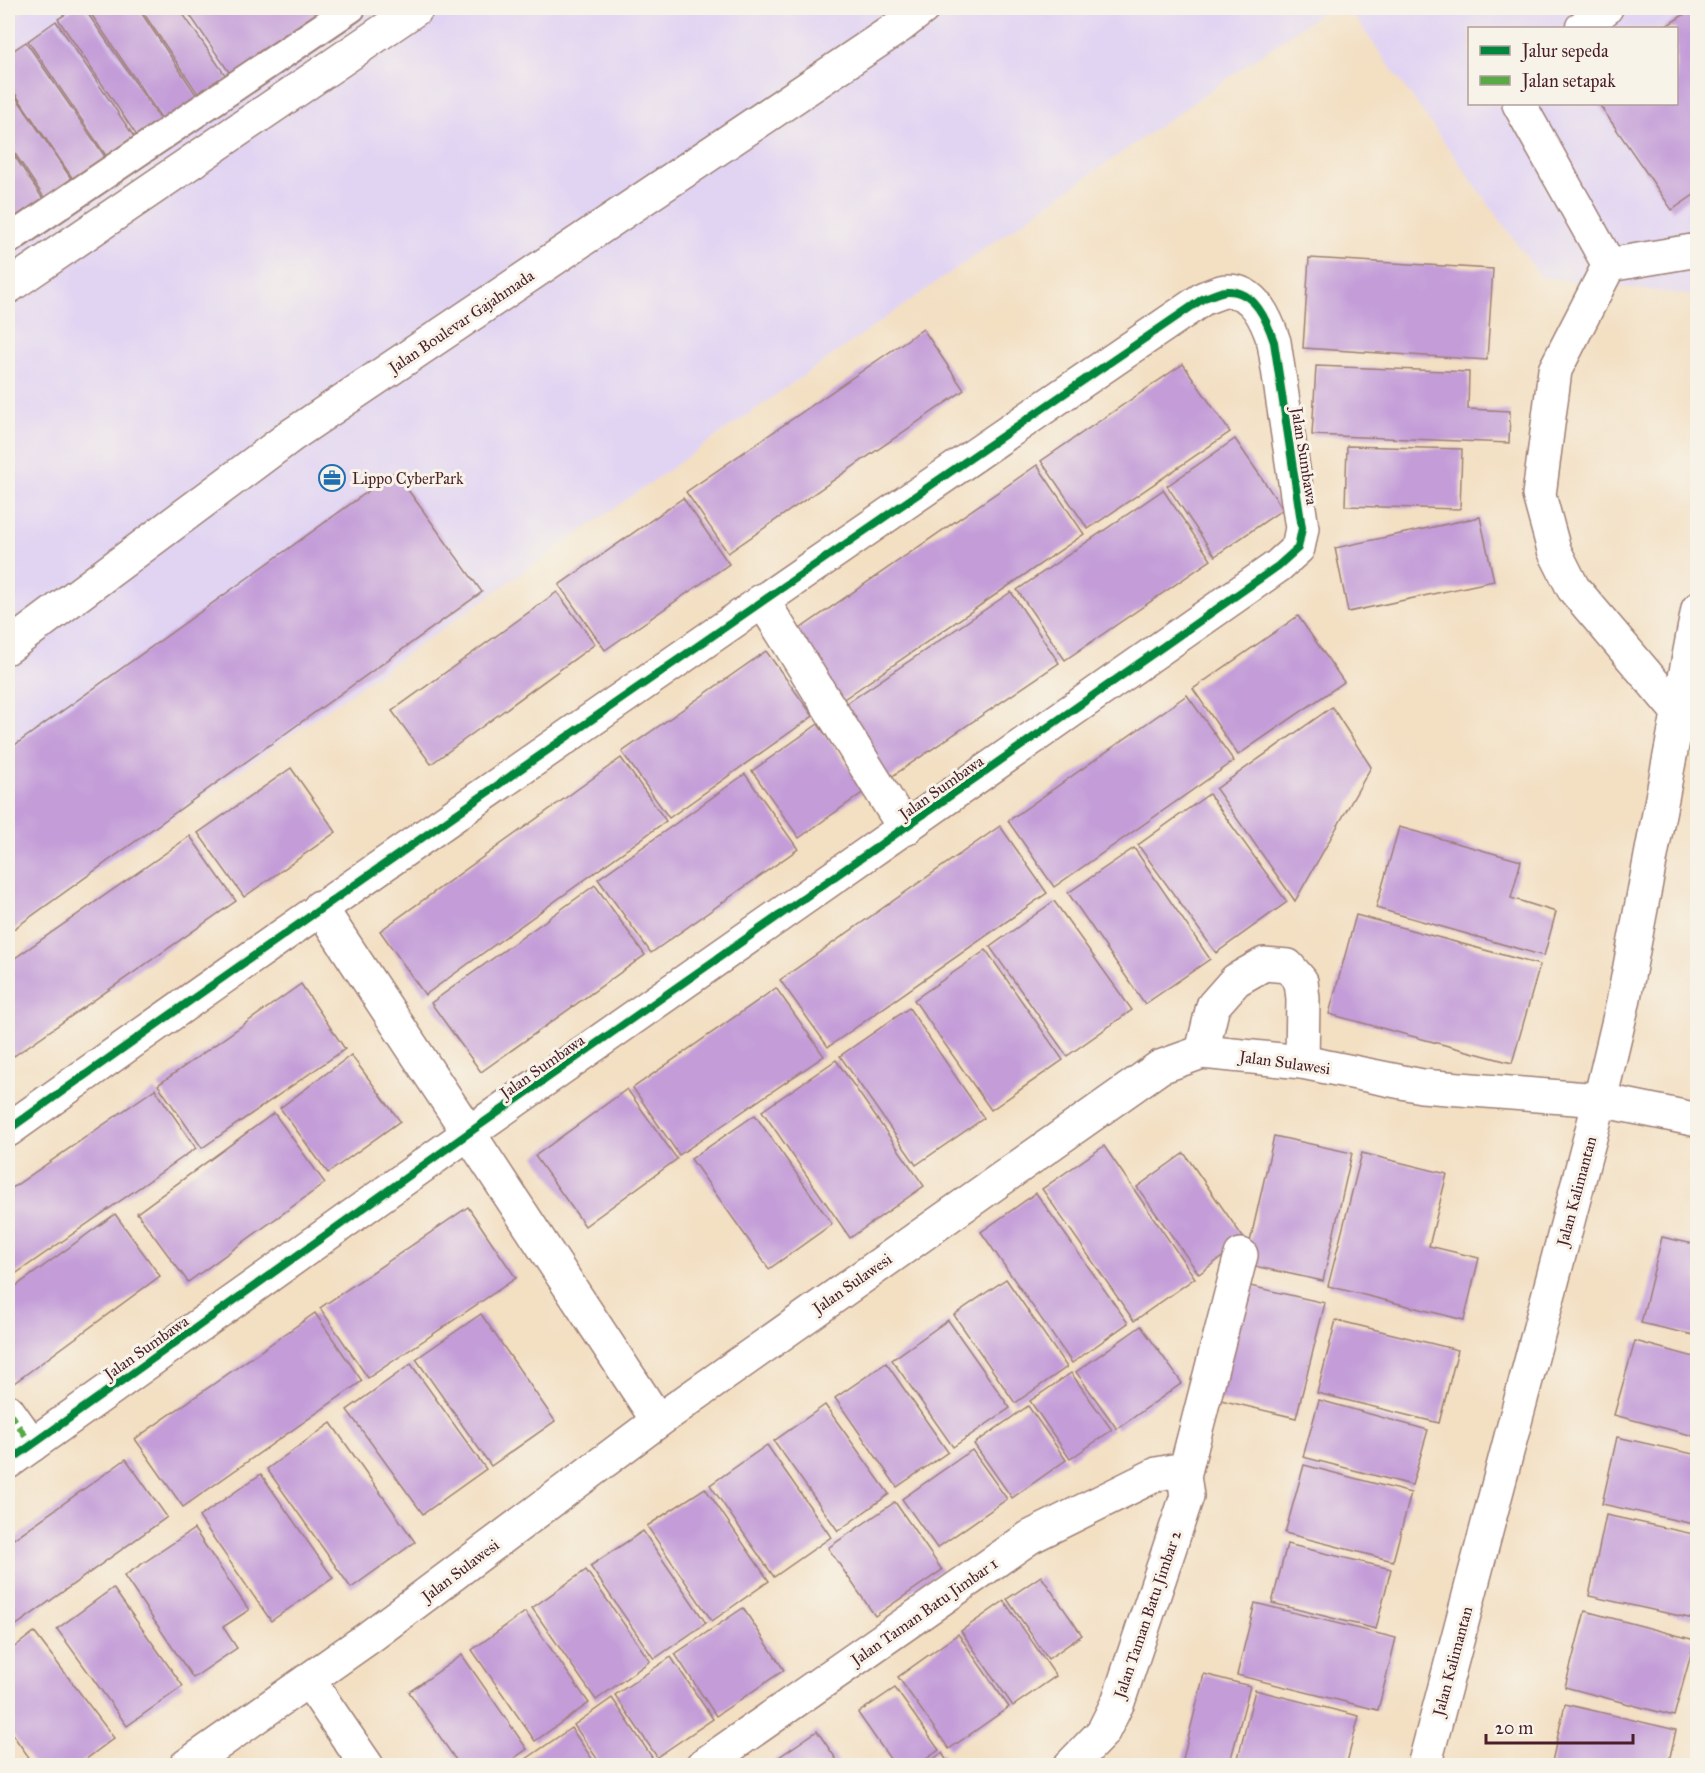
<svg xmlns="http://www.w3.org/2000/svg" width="1705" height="1773" font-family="'IM FELL Great Primer',serif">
	<rect width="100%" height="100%" fill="#f7f3e8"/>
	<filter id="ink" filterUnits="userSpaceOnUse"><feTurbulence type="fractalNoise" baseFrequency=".0167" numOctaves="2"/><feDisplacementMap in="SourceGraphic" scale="12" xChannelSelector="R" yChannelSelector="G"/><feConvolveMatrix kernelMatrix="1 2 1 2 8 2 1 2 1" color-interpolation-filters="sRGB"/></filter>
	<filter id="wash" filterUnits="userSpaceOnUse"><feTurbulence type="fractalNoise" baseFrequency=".008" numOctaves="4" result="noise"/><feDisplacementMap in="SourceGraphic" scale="24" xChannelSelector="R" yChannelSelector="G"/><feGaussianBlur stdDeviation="1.35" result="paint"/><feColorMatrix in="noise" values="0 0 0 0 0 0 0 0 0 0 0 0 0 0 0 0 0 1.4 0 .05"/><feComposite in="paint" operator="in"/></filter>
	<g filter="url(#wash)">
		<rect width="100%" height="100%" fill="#f3dfc2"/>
		<g fill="#e1d4f3" fill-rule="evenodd">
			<polygon points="29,8 1328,8 8,933 8,22"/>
			<path d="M1348,8H1697V296L1541,277ZM1470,28H1676V104H1470Z"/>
		</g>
		<g id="blocks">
			<g fill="#c39cd8">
				<polygon points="75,8 84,8 163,123 139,139 58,19"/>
				<polygon points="87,8 138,8 199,99 164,122"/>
				<polygon points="140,8 179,8 228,79 201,98"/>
				<polygon points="185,8 318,8 324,17 233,78"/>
				<polygon points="1694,8 1698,8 1698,192 1672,210 1599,104 1676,104 1676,28 1663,28"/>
				<polygon points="56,21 137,141 109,160 28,41"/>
				<polygon points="26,42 108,161 75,182 8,83 8,54"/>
				<polygon points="8,85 74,183 47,202 8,143"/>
				<polygon points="8,146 45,202 16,221 8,209"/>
				<polygon points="1309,258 1493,269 1487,360 1303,348"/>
				<polygon points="923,329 964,390 728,553 686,492"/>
				<polygon points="1183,364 1230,432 1088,529 1041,461"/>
				<polygon points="1316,366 1469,372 1468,409 1510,411 1509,443 1312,435"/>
				<polygon points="1235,439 1283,509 1215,556 1167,486"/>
				<polygon points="1347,446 1462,449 1460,509 1345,506"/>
				<polygon points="1037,465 1084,534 838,703 791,635"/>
				<polygon points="395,472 482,592 8,933 8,750"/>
				<polygon points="1163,490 1211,560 1065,660 1017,590"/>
				<polygon points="683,498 729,564 605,650 559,585"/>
				<polygon points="1480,517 1494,581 1348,612 1335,548"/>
				<polygon points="557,592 595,644 431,764 392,711"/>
				<polygon points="1011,592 1059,663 888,779 840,708"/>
				<polygon points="1298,616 1344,682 1238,755 1193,689"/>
				<polygon points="766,651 813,716 669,818 622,752"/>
				<polygon points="1187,695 1234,761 1054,887 1008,821"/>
				<polygon points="1332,707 1371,767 1295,901 1216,789"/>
				<polygon points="818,724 865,791 799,838 752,771"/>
				<polygon points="621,758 666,821 425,995 380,931"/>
				<polygon points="291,768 336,832 244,897 198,833"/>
				<polygon points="745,774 798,849 651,953 598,879"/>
				<polygon points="1209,794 1287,902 1216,953 1138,845"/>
				<polygon points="1000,826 1047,893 828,1047 780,980"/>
				<polygon points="1399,827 1521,861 1511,898 1556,912 1544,956 1376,908"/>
				<polygon points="190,836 236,901 14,1056 8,1046 8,963"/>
				<polygon points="1134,848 1210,959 1145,1004 1068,893"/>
				<polygon points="595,885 645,955 481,1072 431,1003"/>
				<polygon points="1054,901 1132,1010 1067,1056 990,947"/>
				<polygon points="1356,915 1540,965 1512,1063 1329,1014"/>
				<polygon points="986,950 1063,1060 991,1110 914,1000"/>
				<polygon points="301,984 345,1049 202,1148 158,1085"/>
				<polygon points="776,988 824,1056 679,1155 633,1088"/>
				<polygon points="909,1008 984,1118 916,1165 840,1056"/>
				<polygon points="351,1055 400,1121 328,1173 280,1108"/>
				<polygon points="836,1060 924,1186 850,1238 762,1111"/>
				<polygon points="155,1089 196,1148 8,1279 8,1191"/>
				<polygon points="627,1089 677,1159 585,1226 535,1156"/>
				<polygon points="274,1113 325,1183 188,1282 137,1213"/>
				<polygon points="755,1115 832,1224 769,1269 691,1159"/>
				<polygon points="1274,1136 1352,1153 1323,1281 1245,1264"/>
				<polygon points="1104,1146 1195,1278 1134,1321 1042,1189"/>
				<polygon points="1184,1153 1245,1240 1199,1274 1137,1187"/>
				<polygon points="1362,1153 1447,1174 1429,1246 1479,1258 1464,1320 1328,1286"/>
				<polygon points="1036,1193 1128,1323 1072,1363 981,1232"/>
				<polygon points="468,1207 516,1278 368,1378 320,1308"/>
				<polygon points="115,1214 160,1276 14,1383 8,1374 8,1292"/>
				<polygon points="1662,1237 1698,1245 1698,1336 1641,1323"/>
				<polygon points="1006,1279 1067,1367 1015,1403 954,1315"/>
				<polygon points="1241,1284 1325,1303 1296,1418 1212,1398"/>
				<polygon points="315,1313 362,1381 183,1507 135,1439"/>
				<polygon points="481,1314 555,1421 491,1466 416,1359"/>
				<polygon points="948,1320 1010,1408 953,1447 892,1360"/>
				<polygon points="1336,1320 1458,1350 1439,1423 1317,1393"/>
				<polygon points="1141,1326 1182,1383 1117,1429 1076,1372"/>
				<polygon points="1635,1341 1698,1358 1698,1437 1614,1415"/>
				<polygon points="886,1363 948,1452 897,1487 835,1398"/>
				<polygon points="411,1364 486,1469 423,1514 347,1410"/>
				<polygon points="1071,1373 1112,1430 1070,1459 1030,1401"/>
				<polygon points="1319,1400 1428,1430 1412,1485 1303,1457"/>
				<polygon points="825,1405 889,1494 838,1531 774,1441"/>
				<polygon points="1028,1406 1066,1460 1012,1498 974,1444"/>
				<polygon points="331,1423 415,1542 351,1588 267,1469"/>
				<polygon points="1617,1437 1698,1455 1698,1525 1602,1504"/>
				<polygon points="767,1445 831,1537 774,1577 710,1485"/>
				<polygon points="972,1450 1007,1499 937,1548 902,1499"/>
				<polygon points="126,1459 167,1517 8,1631 8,1543"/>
				<polygon points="1304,1465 1411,1493 1393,1561 1285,1533"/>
				<polygon points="261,1474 333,1578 271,1621 199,1517"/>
				<polygon points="705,1488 769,1581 712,1621 647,1526"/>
				<polygon points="895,1502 942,1570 875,1616 828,1548"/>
				<polygon points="1606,1515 1698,1535 1698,1620 1589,1596"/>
				<polygon points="194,1529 249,1610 223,1627 237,1648 193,1678 124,1576"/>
				<polygon points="643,1531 706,1623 654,1659 590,1566"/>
				<polygon points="1287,1544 1391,1569 1376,1629 1272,1603"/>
				<polygon points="586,1570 650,1661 596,1700 532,1608"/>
				<polygon points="1041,1576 1082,1635 1048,1659 1007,1599"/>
				<polygon points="113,1588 183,1686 127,1726 57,1629"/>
				<polygon points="1004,1601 1056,1676 1013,1706 961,1631"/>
				<polygon points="1255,1603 1396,1638 1378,1710 1237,1675"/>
				<polygon points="743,1608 784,1670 716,1716 675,1654"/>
				<polygon points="1585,1611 1695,1640 1674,1716 1565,1687"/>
				<polygon points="525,1612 589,1703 535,1741 472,1650"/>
				<polygon points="34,1632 114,1738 77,1766 35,1766 8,1728 8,1652"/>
				<polygon points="958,1634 1009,1707 949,1749 898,1677"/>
				<polygon points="462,1655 527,1749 503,1766 460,1766 409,1692"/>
				<polygon points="671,1657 713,1719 657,1757 615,1695"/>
				<polygon points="1204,1674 1250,1686 1229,1766 1208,1766 1183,1759"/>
				<polygon points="895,1688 939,1750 916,1766 895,1766 858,1713"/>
				<polygon points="1255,1690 1359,1716 1346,1766 1236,1766"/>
				<polygon points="612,1698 658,1766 602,1766 574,1725"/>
				<polygon points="1565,1704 1676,1730 1668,1766 1551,1766"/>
				<polygon points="571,1728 597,1766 516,1766"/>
				<polygon points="817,1731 841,1766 766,1766"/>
				<polygon points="942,1753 950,1766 924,1766"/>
			</g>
		</g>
	</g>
	<g filter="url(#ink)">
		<use href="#blocks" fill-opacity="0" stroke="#9e7f76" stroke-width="1.5"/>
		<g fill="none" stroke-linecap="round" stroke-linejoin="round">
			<defs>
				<polyline id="service" points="8,240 351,8"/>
				<g id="minor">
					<polyline points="1582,28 1606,8"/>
					<polyline points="1519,104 1609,265"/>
					<polyline points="1609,265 1555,370 1539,495 1554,550 1573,588 1679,713"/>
					<polyline points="1609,265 1698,250"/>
					<polyline points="8,287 417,8"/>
					<polyline points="762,600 905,829"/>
					<polyline points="8,647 292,435 900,26 923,8"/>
					<polyline points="320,907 658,1421"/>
					<polyline points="1202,1052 1213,1006 1236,980 1264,964 1288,966 1301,981 1303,999 1302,1062"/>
					<path d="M8,1130C403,848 803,572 1204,298C1211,296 1220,291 1227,291C1255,290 1267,321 1274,342L1302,528L1298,548L1278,566L470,1132L8,1462"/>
					<polyline points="8,1411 32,1445"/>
					<polyline points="1184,1476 1241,1255"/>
					<polyline points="309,1681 367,1766"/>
					<polyline points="186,1766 368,1638 658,1421 1160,1067 1202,1052 1302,1062 1422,1086 1600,1100 1698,1120"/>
					<polyline points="702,1766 1030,1537 1157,1474 1173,1471 1184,1476 1187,1496 1118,1702 1103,1732 1070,1766"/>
					<polyline points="1424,1766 1600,1100 1623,1003 1698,609"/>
				</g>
			</defs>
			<use href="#service" stroke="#9e7f76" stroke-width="32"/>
			<use href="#minor" stroke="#9e7f76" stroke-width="36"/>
			<use href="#service" stroke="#fff" stroke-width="28"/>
			<use href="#minor" stroke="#fff" stroke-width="33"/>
			<polyline stroke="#57aa44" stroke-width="6" stroke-dasharray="12 6" stroke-linecap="butt" points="8,1411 32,1445"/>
			<defs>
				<path id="cycleway" d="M8,1130C403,848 803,572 1204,298C1211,296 1220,291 1227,291C1255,290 1267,321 1274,342L1302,528L1298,548L1278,566L470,1132L8,1462"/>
			</defs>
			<use href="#cycleway" stroke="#f7f3e8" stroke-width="11"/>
			<use href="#cycleway" stroke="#00873e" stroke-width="8"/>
		</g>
	</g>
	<defs>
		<symbol id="office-ring" viewBox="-11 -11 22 22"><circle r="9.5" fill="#f7f3e8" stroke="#1f6fb2" stroke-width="1.5"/><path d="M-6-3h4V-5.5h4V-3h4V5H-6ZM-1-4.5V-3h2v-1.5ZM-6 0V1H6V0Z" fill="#1f6fb2"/></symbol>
	</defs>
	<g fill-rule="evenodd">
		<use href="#office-ring" x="317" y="463" width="30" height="30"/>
	</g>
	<g text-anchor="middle" stroke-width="6" stroke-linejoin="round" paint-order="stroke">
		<g font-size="16" fill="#4a1f2b" stroke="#f7f3e8">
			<text transform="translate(461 321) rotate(-34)" y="6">Jalan Boulevar Gajahmada</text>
			<text transform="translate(1305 456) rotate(81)" y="6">Jalan Sumbawa</text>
			<text transform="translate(941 787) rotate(-35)" y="6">Jalan Sumbawa</text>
			<text transform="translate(1285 1062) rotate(8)" y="6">Jalan Sulawesi</text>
			<text transform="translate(542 1066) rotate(-35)" y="6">Jalan Sumbawa</text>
			<text transform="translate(1576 1191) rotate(-75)" y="6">Jalan Kalimantan</text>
			<text transform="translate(852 1283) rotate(-35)" y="6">Jalan Sulawesi</text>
			<text transform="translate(146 1347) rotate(-35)" y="6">Jalan Sumbawa</text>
			<text transform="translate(460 1570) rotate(-37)" y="6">Jalan Sulawesi</text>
			<text transform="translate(924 1611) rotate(-35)" y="6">Jalan Taman Batu Jimbar 1</text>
			<text transform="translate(1147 1614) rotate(-71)" y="6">Jalan Taman Batu Jimbar 2</text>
			<text transform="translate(1452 1661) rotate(-75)" y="6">Jalan Kalimantan</text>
		</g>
		<g font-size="16" fill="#4a1f2b" stroke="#f7f3e8" text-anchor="start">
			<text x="352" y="484">Lippo CyberPark</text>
		</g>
	</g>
	<rect width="1705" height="1773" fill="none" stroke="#f7f3e8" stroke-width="30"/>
	<rect x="1468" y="27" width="210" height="78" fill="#f7f3e8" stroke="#b29e9c" stroke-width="1.5"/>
	<rect x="1480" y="46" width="30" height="9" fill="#00873e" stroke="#b29e9c" stroke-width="1.5"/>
	<text x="1522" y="57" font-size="18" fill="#4a1f2b">Jalur sepeda</text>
	<rect x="1480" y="76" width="30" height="9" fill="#57aa44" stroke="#b29e9c" stroke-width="1.5"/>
	<text x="1522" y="87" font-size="18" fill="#4a1f2b">Jalan setapak</text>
	<path d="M1486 1734v9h147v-9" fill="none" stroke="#4a1f2b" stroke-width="3"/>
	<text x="1495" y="1734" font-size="18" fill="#4a1f2b" stroke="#f7f3e8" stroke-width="4.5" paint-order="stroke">20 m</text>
</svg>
